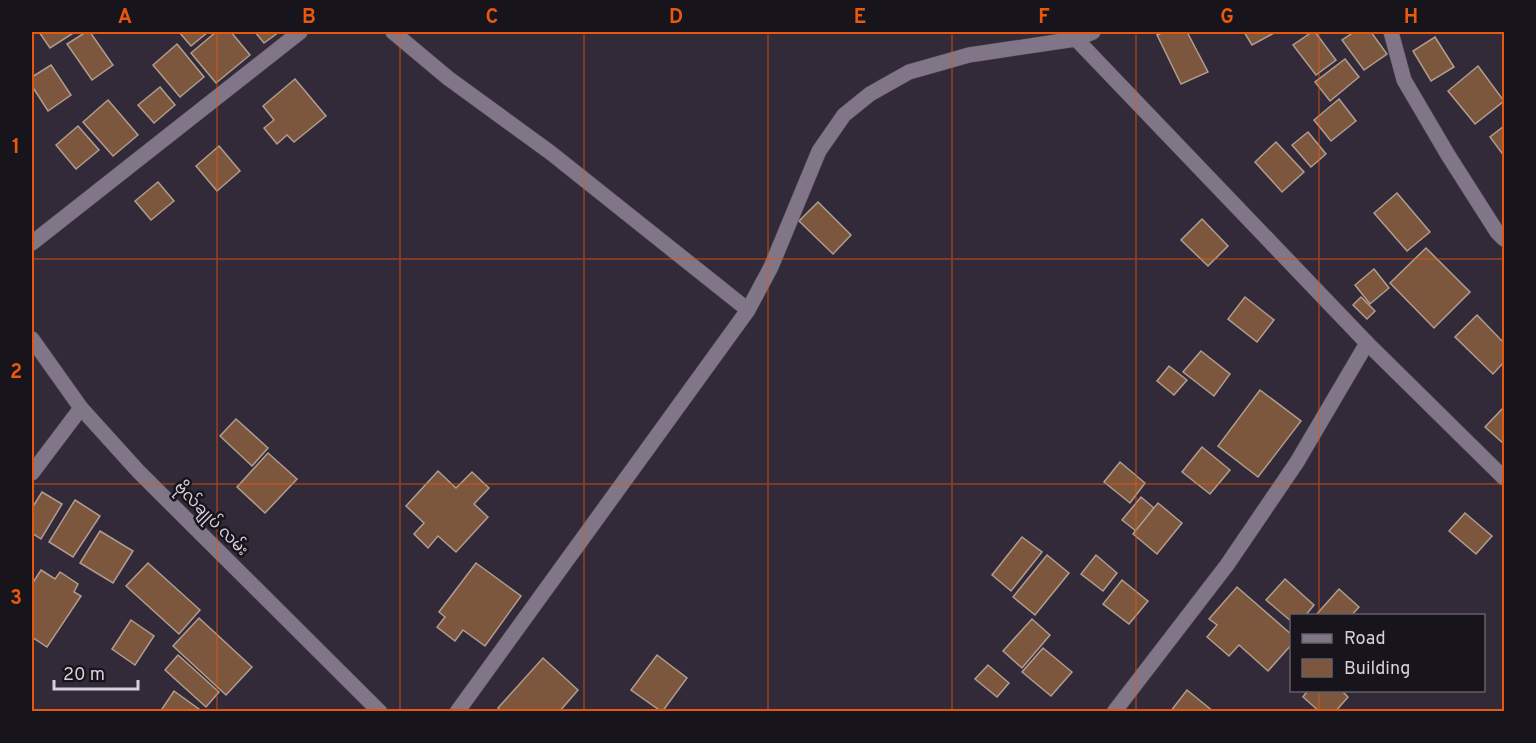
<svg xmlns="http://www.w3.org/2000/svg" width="1536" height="743" font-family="Overpass,'Noto Sans Myanmar',sans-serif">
	<rect width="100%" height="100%" fill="#322a38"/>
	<g fill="#7c573d" stroke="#b09d90" stroke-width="1.5">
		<polygon points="39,32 75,32 50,48"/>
		<polygon points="86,32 90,32 113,65 92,80 67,44"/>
		<polygon points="179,32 208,32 191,46"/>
		<polygon points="216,32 231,32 250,55 216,83 191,53"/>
		<polygon points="255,32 279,32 264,43"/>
		<polygon points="1164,32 1187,32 1208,72 1181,84 1157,35"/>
		<polygon points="1244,32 1276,32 1252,45"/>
		<polygon points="1312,32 1315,32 1336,60 1316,75 1293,45"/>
		<polygon points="1354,32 1371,32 1387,54 1364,70 1342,40"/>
		<polygon points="1435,37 1454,67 1431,81 1413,51"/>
		<polygon points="177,44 204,77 180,97 153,65"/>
		<polygon points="1345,59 1359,77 1330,101 1315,82"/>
		<polygon points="51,65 71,95 48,111 32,86 32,77"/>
		<polygon points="1478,66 1504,101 1475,124 1448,91"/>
		<polygon points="295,79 326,116 294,142 287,135 277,144 264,128 274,120 263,106"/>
		<polygon points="160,87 175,105 154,123 138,105"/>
		<polygon points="1339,99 1356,121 1331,141 1314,120"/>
		<polygon points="108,100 138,135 113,156 83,122"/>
		<polygon points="78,126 99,150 76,169 56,145"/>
		<polygon points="1504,126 1504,156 1490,137"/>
		<polygon points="1308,132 1326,154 1311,167 1292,145"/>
		<polygon points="1276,142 1304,172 1282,192 1255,162"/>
		<polygon points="219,146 240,171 217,191 196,166"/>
		<polygon points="158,182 174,201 151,220 135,201"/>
		<polygon points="1397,193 1430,232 1407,251 1374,213"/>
		<polygon points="818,202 851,235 833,254 799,221"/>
		<polygon points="1202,219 1228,246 1208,266 1181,240"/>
		<polygon points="1426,248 1470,292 1434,328 1390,283"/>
		<polygon points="1374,269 1389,288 1370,304 1355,285"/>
		<polygon points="1245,297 1274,320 1257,342 1228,319"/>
		<polygon points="1361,297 1375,311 1367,319 1353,305"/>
		<polygon points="1477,315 1504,343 1504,362 1493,374 1455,337"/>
		<polygon points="1201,351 1230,374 1214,396 1183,372"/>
		<polygon points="1169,366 1187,380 1174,395 1157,381"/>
		<polygon points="1260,390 1301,421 1258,477 1218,446"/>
		<polygon points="1504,407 1504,444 1485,427"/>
		<polygon points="236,419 268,448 252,466 220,436"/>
		<polygon points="1202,447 1230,470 1210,494 1182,472"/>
		<polygon points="268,453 297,479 265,513 237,487"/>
		<polygon points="1120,462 1145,483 1130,503 1104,482"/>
		<polygon points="438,471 456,488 472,472 489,488 474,504 488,517 456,552 438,536 428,548 414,534 424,523 406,506"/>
		<polygon points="42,492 62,504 41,539 32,533 32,508"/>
		<polygon points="1141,497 1154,508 1136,531 1122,520"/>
		<polygon points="75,500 100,516 73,557 49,542"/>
		<polygon points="1158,503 1182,523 1157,554 1133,534"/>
		<polygon points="1465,513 1492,536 1476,554 1449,531"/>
		<polygon points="100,531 133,551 113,583 80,563"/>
		<polygon points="1022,537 1042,552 1011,591 992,575"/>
		<polygon points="1047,555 1069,573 1035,615 1013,597"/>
		<polygon points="1096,555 1117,573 1103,591 1081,574"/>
		<polygon points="148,563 200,610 179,634 126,586"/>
		<polygon points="476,563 521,596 485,646 463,630 455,641 437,627 445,617 439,612"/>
		<polygon points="41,570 55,579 60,572 78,584 74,592 81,596 47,647 32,637 32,584"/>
		<polygon points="1285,579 1314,605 1305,616 1292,616 1292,622 1266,600"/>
		<polygon points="1122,580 1148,601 1129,624 1103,604"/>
		<polygon points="1237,587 1292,635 1292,644 1268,671 1239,645 1229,656 1207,637 1217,625 1209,619"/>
		<polygon points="1339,589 1359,607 1351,616 1315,616"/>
		<polygon points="199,618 252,667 226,695 173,646"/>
		<polygon points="1032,619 1050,635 1022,668 1003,651"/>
		<polygon points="131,620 154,636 135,665 112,649"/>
		<polygon points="1043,648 1072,672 1051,696 1022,672"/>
		<polygon points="178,655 219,692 206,707 165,670"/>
		<polygon points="657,655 687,678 662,712 631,690"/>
		<polygon points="543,658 578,690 559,712 502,712 498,708"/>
		<polygon points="988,665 1009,683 997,697 975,679"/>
		<polygon points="1187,690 1214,712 1170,712"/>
		<polygon points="1308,690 1341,690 1348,697 1335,712 1320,712 1303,697"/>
		<polygon points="174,691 203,712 160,712"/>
	</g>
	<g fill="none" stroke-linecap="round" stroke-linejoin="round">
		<defs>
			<g id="minor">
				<polyline points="393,32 448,78 551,153 748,310"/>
				<polyline points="1391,32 1404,80 1448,155 1497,232 1504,239"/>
				<polyline points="1076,39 1367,343 1504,478"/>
				<polyline points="32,243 300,32"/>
				<polyline points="32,473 81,408"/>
				<polyline points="457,712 748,310 771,267 819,151 844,115 870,94 909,72 969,55 1076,39 1093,32"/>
				<polyline points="1114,712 1227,565 1297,462 1367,343"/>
			</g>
			<polyline id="tertiary" points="32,339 81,408 138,471 380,712"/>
		</defs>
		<use href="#minor" stroke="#4e4753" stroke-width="16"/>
		<use href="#tertiary" stroke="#4e4753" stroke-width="16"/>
		<use href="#minor" stroke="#807688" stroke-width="15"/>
		<use href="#tertiary" stroke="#807688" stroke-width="15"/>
	</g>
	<path fill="none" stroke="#e8590c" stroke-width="1.5" stroke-opacity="0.55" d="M217,32V712M400,32V712M584,32V712M768,32V712M952,32V712M1136,32V712M1319,32V616M32,259H1504M32,484H1504M1319,690V712"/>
	<g text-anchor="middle" stroke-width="5" stroke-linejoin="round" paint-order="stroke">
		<g font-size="16" fill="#d5d0da" stroke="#18141b">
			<text transform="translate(212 518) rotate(45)" y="6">ဗိုလ်ချုပ် လမ်း</text>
		</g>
	</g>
	<rect width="1536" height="743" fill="none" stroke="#18141b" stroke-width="66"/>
	<rect x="1290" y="614" width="195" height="78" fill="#18141b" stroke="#645f67" stroke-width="1.5"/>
	<rect x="1302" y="634" width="30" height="9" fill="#807688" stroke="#645f67" stroke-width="1.5"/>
	<text x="1344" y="644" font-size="18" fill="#d5d0da">Road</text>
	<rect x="1302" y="659" width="30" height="18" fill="#7c573d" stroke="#645f67" stroke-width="1.5"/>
	<text x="1344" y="674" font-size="18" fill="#d5d0da">Building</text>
	<path d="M54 680v9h84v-9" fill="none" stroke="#d5d0da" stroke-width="3"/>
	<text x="63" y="680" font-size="18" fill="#d5d0da" stroke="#18141b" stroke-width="4.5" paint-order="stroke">20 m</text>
	<rect x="33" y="33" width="1470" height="677" fill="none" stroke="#e8590c" stroke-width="2"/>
	<g font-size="20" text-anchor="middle" font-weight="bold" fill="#e8590c">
		<text x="125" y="23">A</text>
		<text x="309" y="23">B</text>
		<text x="492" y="23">C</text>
		<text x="676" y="23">D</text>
		<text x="860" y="23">E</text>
		<text x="1044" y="23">F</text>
		<text x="1227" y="23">G</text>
		<text x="1411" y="23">H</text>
		<text x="16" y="153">1</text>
		<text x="16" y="378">2</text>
		<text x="16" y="604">3</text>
	</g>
</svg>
